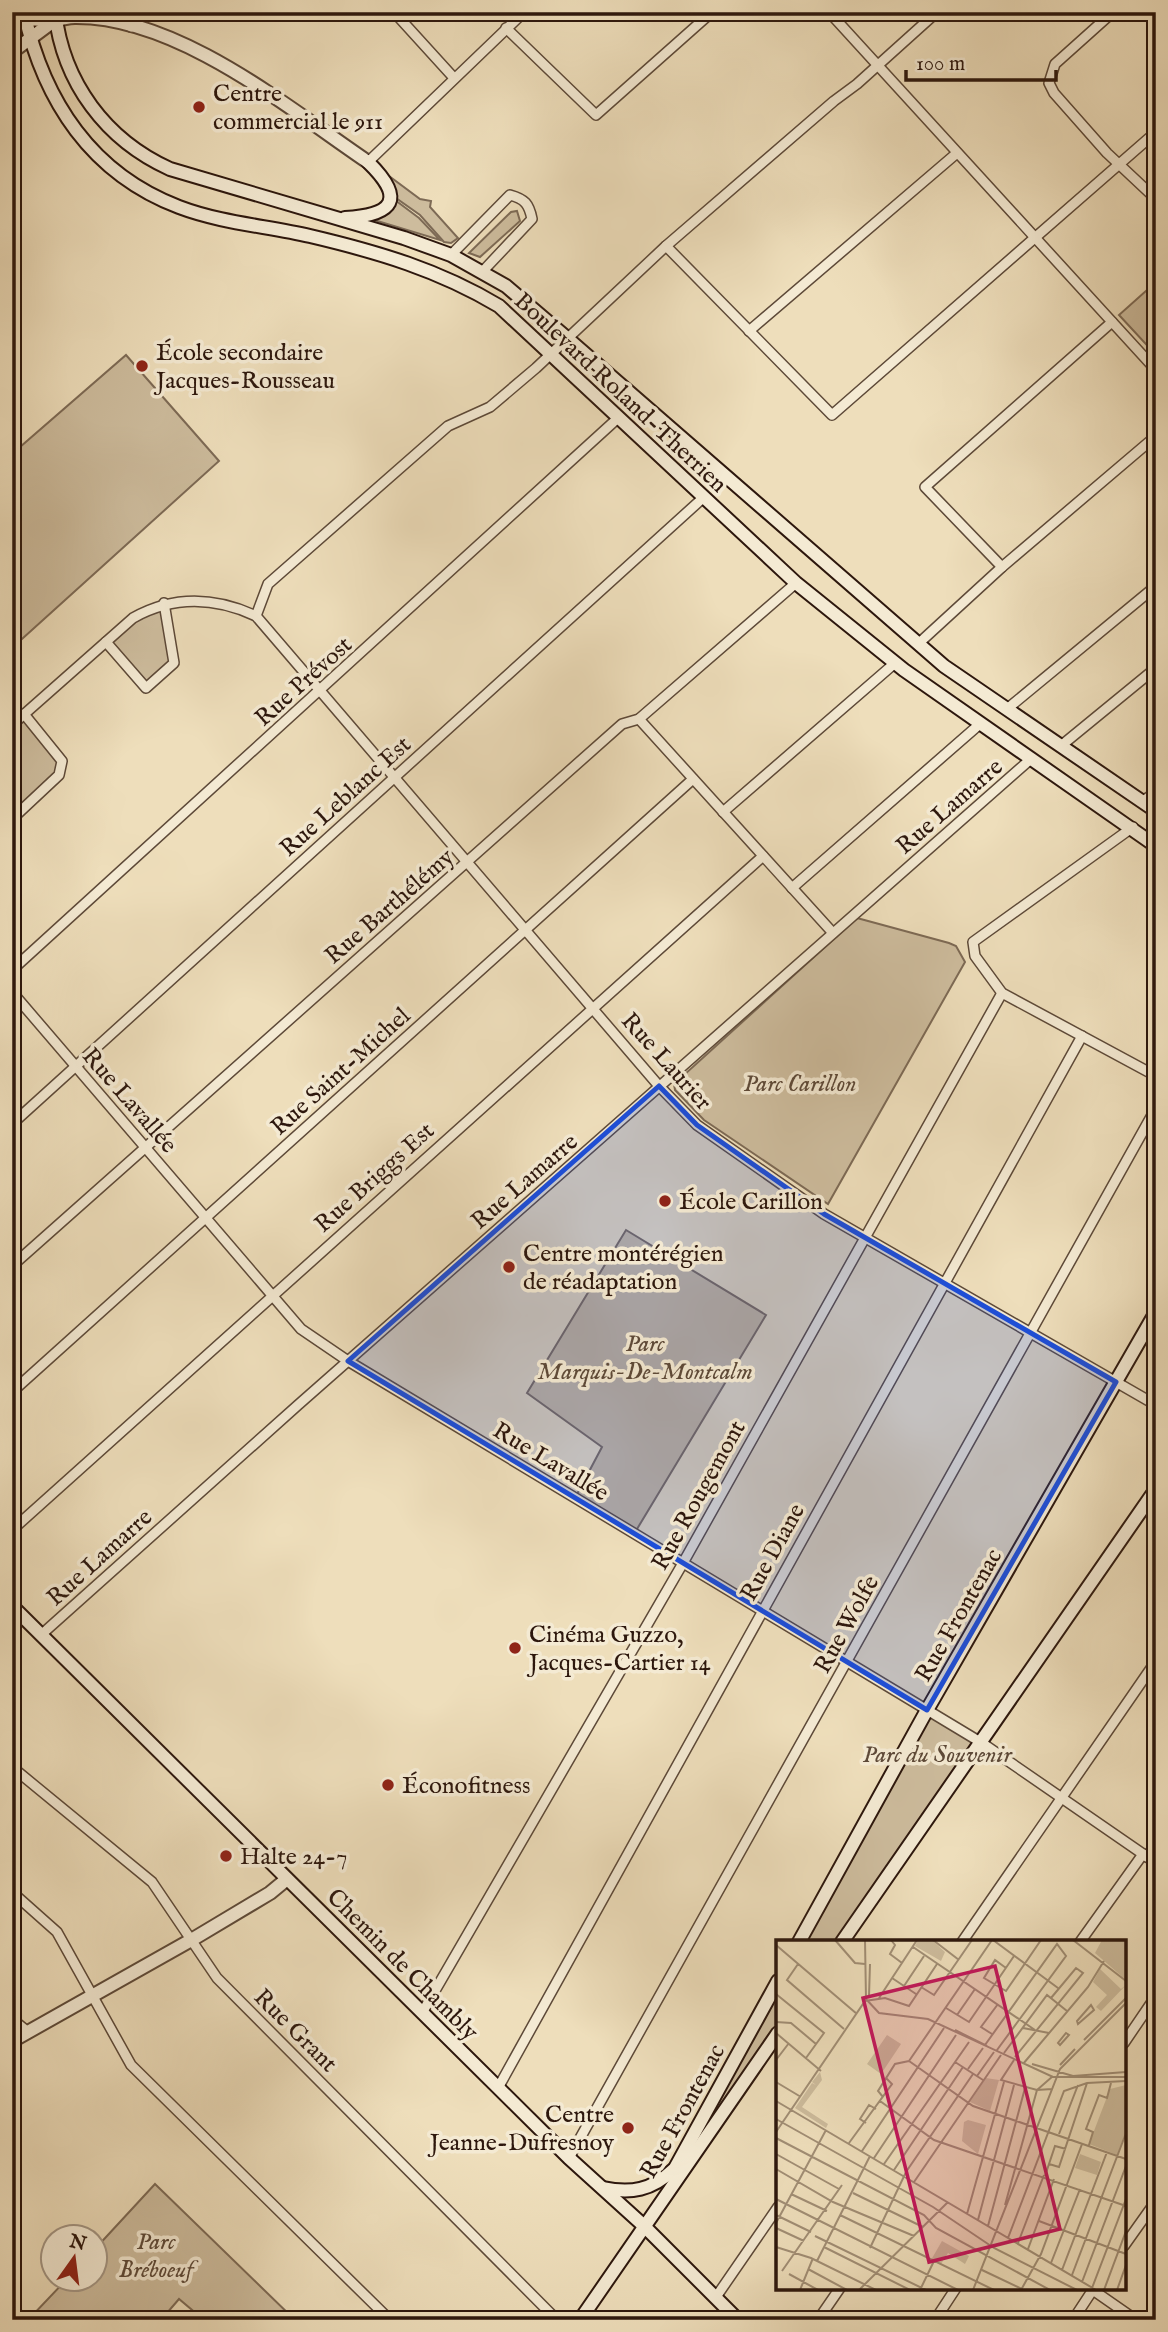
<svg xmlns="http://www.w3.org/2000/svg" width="1168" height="2332" font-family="'IM FELL English',serif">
	<rect width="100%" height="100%" fill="#eedebb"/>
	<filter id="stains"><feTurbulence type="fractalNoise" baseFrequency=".00286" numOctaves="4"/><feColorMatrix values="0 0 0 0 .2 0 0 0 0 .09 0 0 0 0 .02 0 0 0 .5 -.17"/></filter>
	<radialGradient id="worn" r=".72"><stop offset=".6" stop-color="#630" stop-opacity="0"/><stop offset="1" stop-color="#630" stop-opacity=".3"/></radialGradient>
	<g fill="#cdbc9d" stroke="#7d6a55" stroke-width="2">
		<polygon points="385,173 420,199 431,201 430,207 458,238 451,243 444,242 420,215 396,198"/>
		<polygon points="395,200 419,218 440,240 374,220 384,214"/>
		<polygon points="517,211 520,221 480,257 469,253 511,212"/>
		<polygon points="1156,282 1156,355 1119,315"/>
		<polygon points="126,355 219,461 12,648 12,454"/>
		<polygon points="164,603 174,663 146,688 106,642 133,618"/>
		<polygon points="24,714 63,768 12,819 12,725"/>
		<polygon points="857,918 949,943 956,946 965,962 828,1204 704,1120 675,1090 674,1084"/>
		<polygon points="626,1230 766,1315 634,1534 575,1498 602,1447 527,1393"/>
		<polygon points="927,1710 982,1743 842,1942 799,1942"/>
		<polygon points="778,1981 778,2033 643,2225"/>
		<polygon points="155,2184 295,2320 204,2320 179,2299 161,2320 28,2320 66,2280 94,2280 95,2249"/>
	</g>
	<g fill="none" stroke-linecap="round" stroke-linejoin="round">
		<defs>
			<g id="minor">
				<polyline points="394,12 454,78"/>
				<polyline points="829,12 1156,370"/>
				<polyline points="1113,12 1055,64 1049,83 1054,93 1107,153 1156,199"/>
				<polyline points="131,27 147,12"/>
				<polyline points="506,28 596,115 712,12"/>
				<polyline points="368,162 524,12"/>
				<polyline points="666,246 832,415 1156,132"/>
				<path d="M451,255L510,195C525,199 529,204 532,219L483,271"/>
				<polyline points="749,331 957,153"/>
				<polyline points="1002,567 925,487 1112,322"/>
				<polyline points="256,616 268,584 448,426 490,407 536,368 666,246 834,101 857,84 937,12"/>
				<polyline points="106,642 146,688 174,663 164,603"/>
				<polyline points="918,644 1002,567 1156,436"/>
				<polyline points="1007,709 1156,586"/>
				<polyline points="639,719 833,933"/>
				<path d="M12,725L133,618C174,595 215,597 256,616L659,1086L697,1125L824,1214L1156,1405"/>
				<polyline points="1062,745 1156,668"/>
				<polyline points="1143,801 1156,792"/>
				<polyline points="723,812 895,663"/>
				<polyline points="12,819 59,775 62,761 24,714"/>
				<polyline points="1133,827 973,942 975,956 1002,993 1156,1076"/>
				<polyline points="792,888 981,723"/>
				<polyline points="12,970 618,418"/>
				<polyline points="12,992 301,1329 348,1361 982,1743 1156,1863"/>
				<polyline points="12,1124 704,497"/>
				<polyline points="12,1266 622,724 639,719 796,583"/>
				<polyline points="12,1392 693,779"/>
				<polyline points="12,1530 763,856"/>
				<polyline points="42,1634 298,1405 1032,758"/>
				<polyline points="12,1767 152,1882 217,1978 557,2320"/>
				<polyline points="1147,1857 1156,1844"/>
				<polyline points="12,1892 57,1932 131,2065 390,2320"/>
				<polyline points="962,1942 1156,1661"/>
				<polyline points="1080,1942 1143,1854"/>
				<polyline points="422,2013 683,1563 1002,993"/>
				<polyline points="12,2019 28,2032"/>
				<polyline points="1124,2043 1156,1996"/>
				<polyline points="498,2088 1082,1036"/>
				<polyline points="569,2158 1156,1108"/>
				<polyline points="1124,2246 1156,2201"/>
				<polyline points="1090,2288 1136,2320"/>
				<polyline points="716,2297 778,2207"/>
				<polyline points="12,2309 25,2320"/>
				<polyline points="818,2320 840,2288"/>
				<polyline points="935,2320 956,2288"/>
				<polyline points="1073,2320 1094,2288"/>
			</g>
			<g id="tertiary">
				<path d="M12,25C27,17 37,20 53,20C61,20 67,17 75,17C177,16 287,107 368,162"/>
				<polyline points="12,52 55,20"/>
				<polyline points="12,2041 193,1939 270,1893 287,1879"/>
			</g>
			<g id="secondary">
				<path d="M24,12C44,102 92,174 179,207C221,223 267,226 310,236C378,252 439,270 499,306L796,583L904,670L1156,846"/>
				<path d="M55,12C63,83 106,140 170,169L404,238L451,255L506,286L567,338L944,666L1156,811"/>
				<path d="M345,218C394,215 406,199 368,162"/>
				<polyline points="12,1606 569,2158 643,2225 738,2320"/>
				<polyline points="799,1942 927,1710 1156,1312"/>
				<polyline points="842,1942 1156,1489"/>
				<polyline points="674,2170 778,1981"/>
				<path d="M603,2188C631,2194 652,2190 673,2170"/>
				<polyline points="580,2320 778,2033"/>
			</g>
		</defs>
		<use href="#minor" stroke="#5d4938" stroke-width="12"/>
		<use href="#tertiary" stroke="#5d4938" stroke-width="16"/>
		<use href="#secondary" stroke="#2d170d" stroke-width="16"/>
		<use href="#minor" stroke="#f4ead3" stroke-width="9"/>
		<use href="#tertiary" stroke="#f4ead3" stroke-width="12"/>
		<use href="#secondary" stroke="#f4ead3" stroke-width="12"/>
	</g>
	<path fill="#1d4ed8" fill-opacity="0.2" stroke="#1d4ed8" stroke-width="5" stroke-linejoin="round" d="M659,1086L697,1125L824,1214L1116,1382L927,1710L348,1361Z"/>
	<g fill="#8f2418" stroke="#f4ead3" stroke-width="2.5">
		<circle cx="199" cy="107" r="7"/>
		<circle cx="142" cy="366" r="7"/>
		<circle cx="665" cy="1201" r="7"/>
		<circle cx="509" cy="1267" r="7"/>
		<circle cx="515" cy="1648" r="7"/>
		<circle cx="388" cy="1785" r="7"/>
		<circle cx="226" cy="1856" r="7"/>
		<circle cx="628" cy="2128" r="7"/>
	</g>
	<g text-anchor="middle" stroke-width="7" stroke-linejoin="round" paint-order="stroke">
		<g font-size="24" fill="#2d170d" stroke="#f4ead3" text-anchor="start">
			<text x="213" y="101">Centre<tspan x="213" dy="28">commercial le 911</tspan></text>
			<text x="156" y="360">École secondaire<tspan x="156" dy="28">Jacques-Rousseau</tspan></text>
			<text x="679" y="1209">École Carillon</text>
			<text x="523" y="1261">Centre montérégien<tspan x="523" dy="28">de réadaptation</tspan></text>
			<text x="529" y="1642">Cinéma Guzzo,<tspan x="529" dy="28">Jacques-Cartier 14</tspan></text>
			<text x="402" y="1793">Éconofitness</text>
			<text x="240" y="1864">Halte 24-7</text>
			<text x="614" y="2122" text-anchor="end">Centre<tspan x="614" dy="28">Jeanne-Dufresnoy</tspan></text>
		</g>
		<g font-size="24" fill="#2d170d" stroke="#f4ead3">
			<text transform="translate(621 392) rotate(43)" y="8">Boulevard Roland-Therrien</text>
			<text transform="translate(303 681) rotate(-42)" y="8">Rue Prévost</text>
			<text transform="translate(345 796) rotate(-42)" y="8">Rue Leblanc Est</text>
			<text transform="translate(949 806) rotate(-41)" y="8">Rue Lamarre</text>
			<text transform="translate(389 906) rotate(-41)" y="8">Rue Barthélémy</text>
			<text transform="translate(667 1061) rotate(48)" y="8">Rue Laurier</text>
			<text transform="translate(340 1071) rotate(-42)" y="8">Rue Saint-Michel</text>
			<text transform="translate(130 1100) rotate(49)" y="8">Rue Lavallée</text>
			<text transform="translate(374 1177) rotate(-42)" y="8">Rue Briggs Est</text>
			<text transform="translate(524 1181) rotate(-41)" y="8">Rue Lamarre</text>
			<text transform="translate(551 1461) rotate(31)" y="8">Rue Lavallée</text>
			<text transform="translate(698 1495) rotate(-61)" y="8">Rue Rougemont</text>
			<text transform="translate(772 1552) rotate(-61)" y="8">Rue Diane</text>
			<text transform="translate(99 1557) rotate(-42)" y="8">Rue Lamarre</text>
			<text transform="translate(958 1615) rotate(-60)" y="8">Rue Frontenac</text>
			<text transform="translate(846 1624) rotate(-61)" y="8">Rue Wolfe</text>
			<text transform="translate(403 1964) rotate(45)" y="8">Chemin de Chambly</text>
			<text transform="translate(296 2030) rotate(45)" y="8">Rue Grant</text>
			<text transform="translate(682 2111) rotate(-61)" y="8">Rue Frontenac</text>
		</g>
		<g font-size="24" font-style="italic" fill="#5d4938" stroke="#f4ead3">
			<text x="800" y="1091">Parc Carillon</text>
			<text x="645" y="1351">Parc<tspan x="645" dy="28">Marquis-De-Montcalm</tspan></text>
			<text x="937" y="1762">Parc du Souvenir</text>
			<text x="156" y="2249">Parc<tspan x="156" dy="28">Bréboeuf</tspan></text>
		</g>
	</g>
	<g transform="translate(776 1940)">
		<rect width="350" height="350" fill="#eedebb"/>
		<path d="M142,0H156L169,12L165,21L139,6ZM326,0H350V40L319,13ZM324,29L345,49L350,45L325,71L320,67L331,55L317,42ZM111,95L125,104L105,134L91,124ZM44,132L46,140L26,167L52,184L50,188L19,168L36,143L40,145L36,142ZM210,138L223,140L214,171L194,162ZM350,145V191L341,215L313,204L334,149ZM192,180L210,185L202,214L186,201L188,182ZM304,214L325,222L321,235L299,228ZM166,301L193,316L189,324L172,313L165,324L155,320Z" fill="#cdbc9d"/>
		<path fill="none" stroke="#a18e75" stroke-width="2" d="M59,0L79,23L89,24M89,0L90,59L103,73L152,79L277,137H350M115,0L119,5L114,14L126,23M157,0L183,20M217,0L282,48M297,0L350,41M0,5L81,74M137,7L259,90M22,24L11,40L68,89M230,28L219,20L208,38L230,51L265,0M116,38L140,54M128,46L148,16M145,47L158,55L196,0M0,54L48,93L30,118M93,56L94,24M103,58L141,0M315,65L318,70L302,84L301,81ZM170,68L193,82L238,16M181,75L199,49M0,82L15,83L40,104M247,88L273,93M179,90L211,106M0,93L45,131M290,93L293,95L284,105L282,103ZM216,94L205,87L222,64M308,100L350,58M209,105L281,4L290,16L221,110M228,113L271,55L291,71M239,117L307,33L300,28L275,58M0,120L13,103M238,120L225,140L261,150L276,149M133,121L197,166L350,219M133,121L216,0M179,122L207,140M247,124L312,47L328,21M256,124L297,136L350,132M284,125L299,109M192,129L207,108M201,136L218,112M0,142L25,157M107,157L102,151L119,124L133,121M0,161L320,350M104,161L158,200L350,266M0,179L157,267L218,308L301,350M90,183L84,179L93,165L100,169M0,192L89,61L109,58L133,66L161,24M283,194L302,145M0,198L148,275L160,288L274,350M73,203L116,144L110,138M313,205L317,192L310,189L323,155L331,158L335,143M86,211L168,88M0,214L63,249M98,218L180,95M108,224L193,102M273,224L283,227L311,143M0,229L57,262L138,296M118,230L187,127M269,236L279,206L290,209M138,242L225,115M77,253L147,287M15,254L51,271M0,259L182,350M229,265L261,150L277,136M191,274L228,142M0,275L35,292M64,275L218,350M202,280L238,145M263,281L350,314M0,283L50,190M212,286L249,148M0,288L28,301M39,296L150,350M232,298L288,151L311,143L350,141M242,303L268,235M0,307L35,318L100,350M48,307L134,350M94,308L130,232L197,134M252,309L278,239M41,321L94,216M275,323L304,249M32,329L71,350M206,330L246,349M286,330L331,212M6,331L66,245M13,334L42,350M296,335L350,193M306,342L350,226M316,348L350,259M24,350L37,318M83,350L172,262M144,350L158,321M197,350L284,129L350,63M245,350L265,314L306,204M328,350L350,291M341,350L350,325"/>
		<path fill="#c2185b" fill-opacity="0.15" stroke="#c2185b" stroke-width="3.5" d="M219,26L284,289L153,322L87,58Z"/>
		<rect width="350" height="350" fill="none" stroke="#2d170d" stroke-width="3.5"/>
	</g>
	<rect width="1168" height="2332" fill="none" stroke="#eedebb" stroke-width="42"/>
	<rect x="14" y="14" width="1140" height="2304" fill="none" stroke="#2d170d" stroke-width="3.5"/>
	<rect x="21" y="21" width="1126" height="2290" fill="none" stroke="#2d170d" stroke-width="2"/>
	<g transform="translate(74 2258) rotate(14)"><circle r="33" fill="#f4ead3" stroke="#a49684" stroke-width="2"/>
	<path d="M0-5L12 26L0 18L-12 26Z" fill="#8f2418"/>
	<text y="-10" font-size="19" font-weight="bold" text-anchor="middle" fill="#2d170d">N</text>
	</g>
	<path d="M906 70v10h150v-10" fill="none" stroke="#2d170d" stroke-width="3.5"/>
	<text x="916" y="70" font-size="21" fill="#2d170d" stroke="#f4ead3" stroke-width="5" paint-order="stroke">100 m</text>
	<rect width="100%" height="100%" filter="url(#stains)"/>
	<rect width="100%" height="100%" fill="url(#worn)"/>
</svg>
